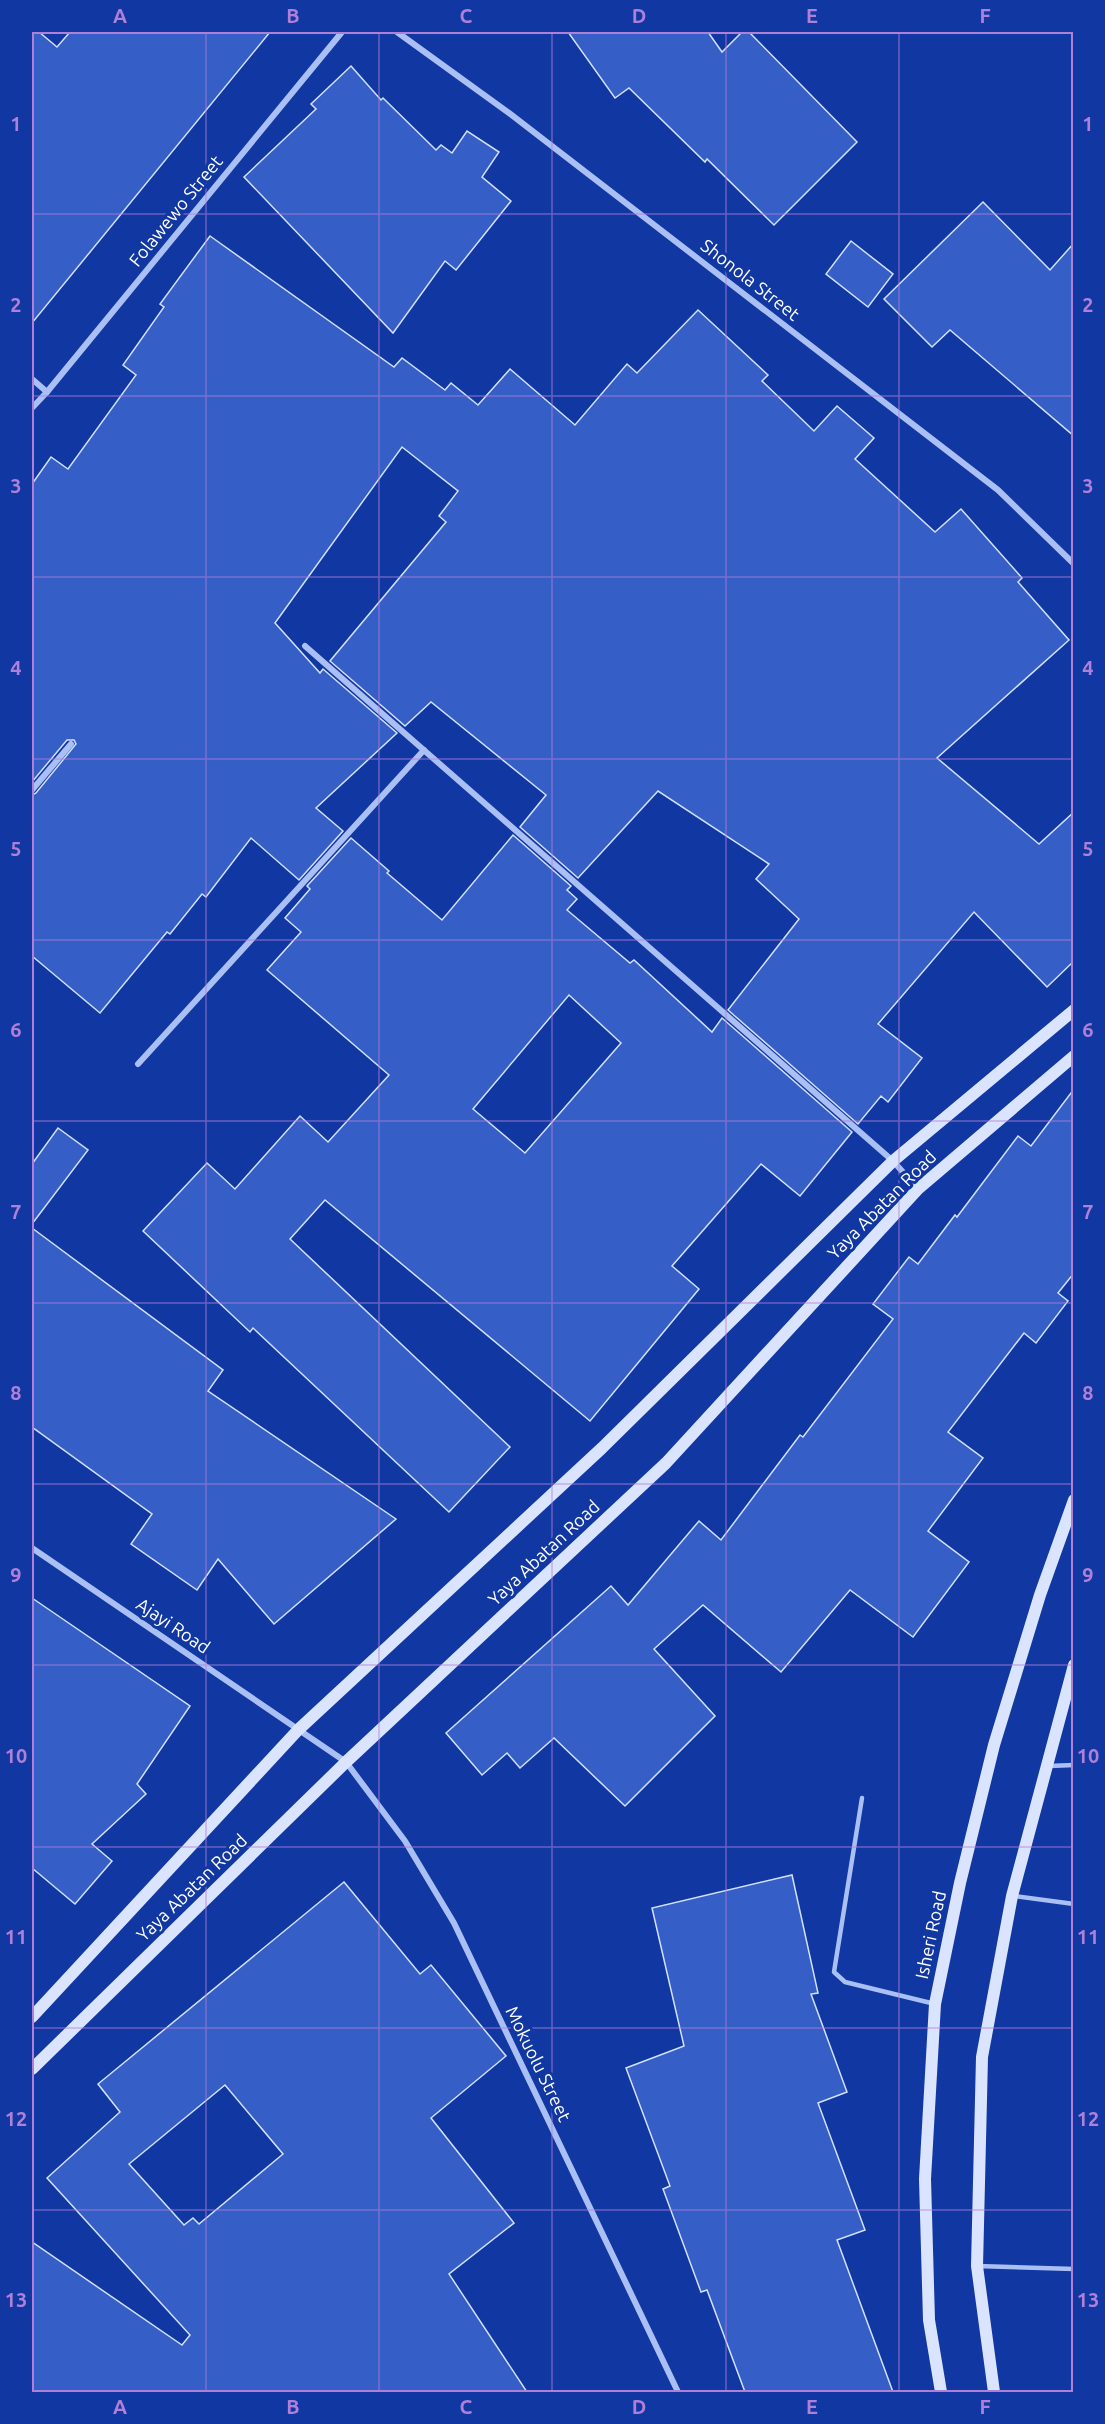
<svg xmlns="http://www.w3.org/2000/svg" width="1105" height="2424" font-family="Ubuntu,sans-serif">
	<rect width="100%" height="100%" fill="#1138a2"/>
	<g fill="#355ec7" stroke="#d3e0fe" stroke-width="1.5" fill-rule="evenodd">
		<polygon points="32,32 39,32 57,47 70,32 270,32 32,323"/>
		<polygon points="568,32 708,32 722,52 742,32 749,32 857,142 774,225 707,159 705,162 629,88 615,98"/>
		<polygon points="351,66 381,100 383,98 436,150 441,145 452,153 467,131 499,152 482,177 511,201 456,270 445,261 393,333 244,177 316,109 311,104"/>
		<polygon points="983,202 1050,270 1074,243 1074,436 950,330 932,347 884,299"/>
		<polygon points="210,236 394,367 402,358 445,390 451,383 478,405 510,369 575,425 627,364 637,373 698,310 768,375 762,381 814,431 837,406 874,438 855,459 935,532 961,509 1022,578 1018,582 1069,640 937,758 1039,844 1074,812 1074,961 1047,987 974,912 878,1024 922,1058 888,1102 881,1096 858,1124 728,1010 799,919 756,879 769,864 658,791 578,878 520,827 546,795 431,702 405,726 330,661 446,522 439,516 458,491 402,447 275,623 320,673 323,669 397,733 316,808 343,831 299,880 251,838 206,897 202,894 170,934 167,932 100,1013 32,956 32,795 36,793 76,744 74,740 67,740 32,782 32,484 51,457 68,469 136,375 123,365 164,307 160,304"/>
		<polygon points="851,241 893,274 868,307 826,274"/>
		<path d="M513,835L571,886L567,890L577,899L567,910L630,963L634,960L712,1032L722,1018L852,1132L800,1196L761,1164L672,1266L699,1289L590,1421L325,1200L290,1239L510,1447L449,1512L253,1328L250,1332L143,1231L207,1163L235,1189L300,1116L328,1142L389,1075L267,970L301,932L285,918L310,889L307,886L351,838L389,871L387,873L442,920ZM569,995L621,1043L525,1153L473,1109Z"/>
		<polygon points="1074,1089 1074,1273 1058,1293 1068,1301 1036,1343 1024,1333 948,1432 983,1458 928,1531 969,1562 913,1637 850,1590 781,1672 703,1605 654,1649 715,1716 625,1806 554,1738 520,1768 507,1753 482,1775 446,1733 611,1586 628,1605 699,1521 721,1540 800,1435 803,1437 893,1319 873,1304 909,1257 918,1264 955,1215 957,1217 1018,1136 1031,1146"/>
		<polygon points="58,1128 88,1150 32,1224 32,1164"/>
		<polygon points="32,1228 223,1370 208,1391 396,1519 274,1624 218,1559 197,1590 131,1544 152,1514 32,1427"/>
		<polygon points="32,1598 190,1706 137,1784 146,1794 92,1844 112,1861 75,1904 32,1868"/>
		<polygon points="792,1875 818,1993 811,1994 847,2092 818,2103 865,2230 837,2240 893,2392 745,2392 707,2290 701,2292 663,2189 670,2186 626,2068 684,2046 652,1908"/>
		<path d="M344,1882L420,1974L431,1965L506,2056L431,2118L514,2223L449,2274L527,2392H32V2242L182,2345L190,2335L47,2178L120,2112L98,2084ZM225,2085L283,2154L199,2224L193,2218L184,2225L129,2164Z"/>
	</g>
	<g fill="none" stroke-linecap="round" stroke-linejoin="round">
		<g stroke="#aac0f5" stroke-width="4.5">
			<polyline points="1049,1766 1074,1765"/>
			<polyline points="862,1798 834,1972 845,1982 935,2004"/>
			<polyline points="1014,1896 1074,1904"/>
			<polyline points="977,2266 1074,2269"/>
		</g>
		<g stroke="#aac0f5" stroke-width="6">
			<polyline points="397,32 509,113 998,490 1074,564"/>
			<polyline points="32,379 47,392"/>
			<polyline points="32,408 47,392 342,32"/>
			<polyline points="305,646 893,1161 918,1189"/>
			<polyline points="32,790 71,744"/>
			<polyline points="138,1064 424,750"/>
			<polyline points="32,1548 346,1762 405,1841 454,1923 678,2392"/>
		</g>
		<g stroke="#dbe4fe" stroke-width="12">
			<polyline points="32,2017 298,1730 602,1448 893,1161 1074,1010"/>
			<polyline points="32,2069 346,1762 666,1463 918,1189 1074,1056"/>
			<polyline points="941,2392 929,2320 925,2179 935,2004 960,1883 994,1745 1040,1595 1074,1500"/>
			<polyline points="994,2392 977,2266 982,2057 1012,1896 1074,1665"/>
		</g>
	</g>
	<path fill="none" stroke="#b080d9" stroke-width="1.5" stroke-opacity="0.55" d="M206,32V2392M379,32V2392M552,32V2392M726,32V2392M899,32V2392M32,214H1074M32,396H1074M32,577H1074M32,759H1074M32,940H1074M32,1121H1074M32,1303H1074M32,1484H1074M32,1665H1074M32,1847H1074M32,2028H1074M32,2210H1074"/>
	<g text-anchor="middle" stroke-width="6" stroke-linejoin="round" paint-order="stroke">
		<g font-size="18" fill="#fff" stroke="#1138a2">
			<text transform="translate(176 211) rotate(-51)" y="6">Folawewo Street</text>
			<text transform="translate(750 280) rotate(38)" y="6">Shonola Street</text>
			<text transform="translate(882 1205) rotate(-45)" y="6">Yaya Abatan Road</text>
			<text transform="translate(544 1553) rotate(-43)" y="6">Yaya Abatan Road</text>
			<text transform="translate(173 1626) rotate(34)" y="6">Ajayi Road</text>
			<text transform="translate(192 1888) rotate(-44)" y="6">Yaya Abatan Road</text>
			<text transform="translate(931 1935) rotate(-78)" y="6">Isheri Road</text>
			<text transform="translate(538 2064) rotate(64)" y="6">Mokuolu Street</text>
		</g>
	</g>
	<rect width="1105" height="2424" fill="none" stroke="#1138a2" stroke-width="66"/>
	<rect x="33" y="33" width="1039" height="2358" fill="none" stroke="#b080d9" stroke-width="2"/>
	<g font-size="20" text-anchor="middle" font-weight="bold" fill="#b080d9">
		<text x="120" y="23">A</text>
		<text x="293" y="23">B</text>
		<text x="466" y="23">C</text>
		<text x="639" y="23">D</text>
		<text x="812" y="23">E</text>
		<text x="985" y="23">F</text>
		<text x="16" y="131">1</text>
		<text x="1088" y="131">1</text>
		<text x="16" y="312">2</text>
		<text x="1088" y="312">2</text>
		<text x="16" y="493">3</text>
		<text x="1088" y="493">3</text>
		<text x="16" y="675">4</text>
		<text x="1088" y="675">4</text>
		<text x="16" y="856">5</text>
		<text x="1088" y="856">5</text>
		<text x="16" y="1037">6</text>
		<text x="1088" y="1037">6</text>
		<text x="16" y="1219">7</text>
		<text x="1088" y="1219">7</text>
		<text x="16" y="1400">8</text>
		<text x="1088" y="1400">8</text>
		<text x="16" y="1582">9</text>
		<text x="1088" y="1582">9</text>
		<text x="16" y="1763">10</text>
		<text x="1088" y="1763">10</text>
		<text x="16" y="1944">11</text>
		<text x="1088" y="1944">11</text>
		<text x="16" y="2126">12</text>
		<text x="1088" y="2126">12</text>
		<text x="16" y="2307">13</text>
		<text x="1088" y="2307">13</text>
		<text x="120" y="2414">A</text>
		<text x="293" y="2414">B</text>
		<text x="466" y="2414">C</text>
		<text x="639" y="2414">D</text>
		<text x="812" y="2414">E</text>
		<text x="985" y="2414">F</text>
	</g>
</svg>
